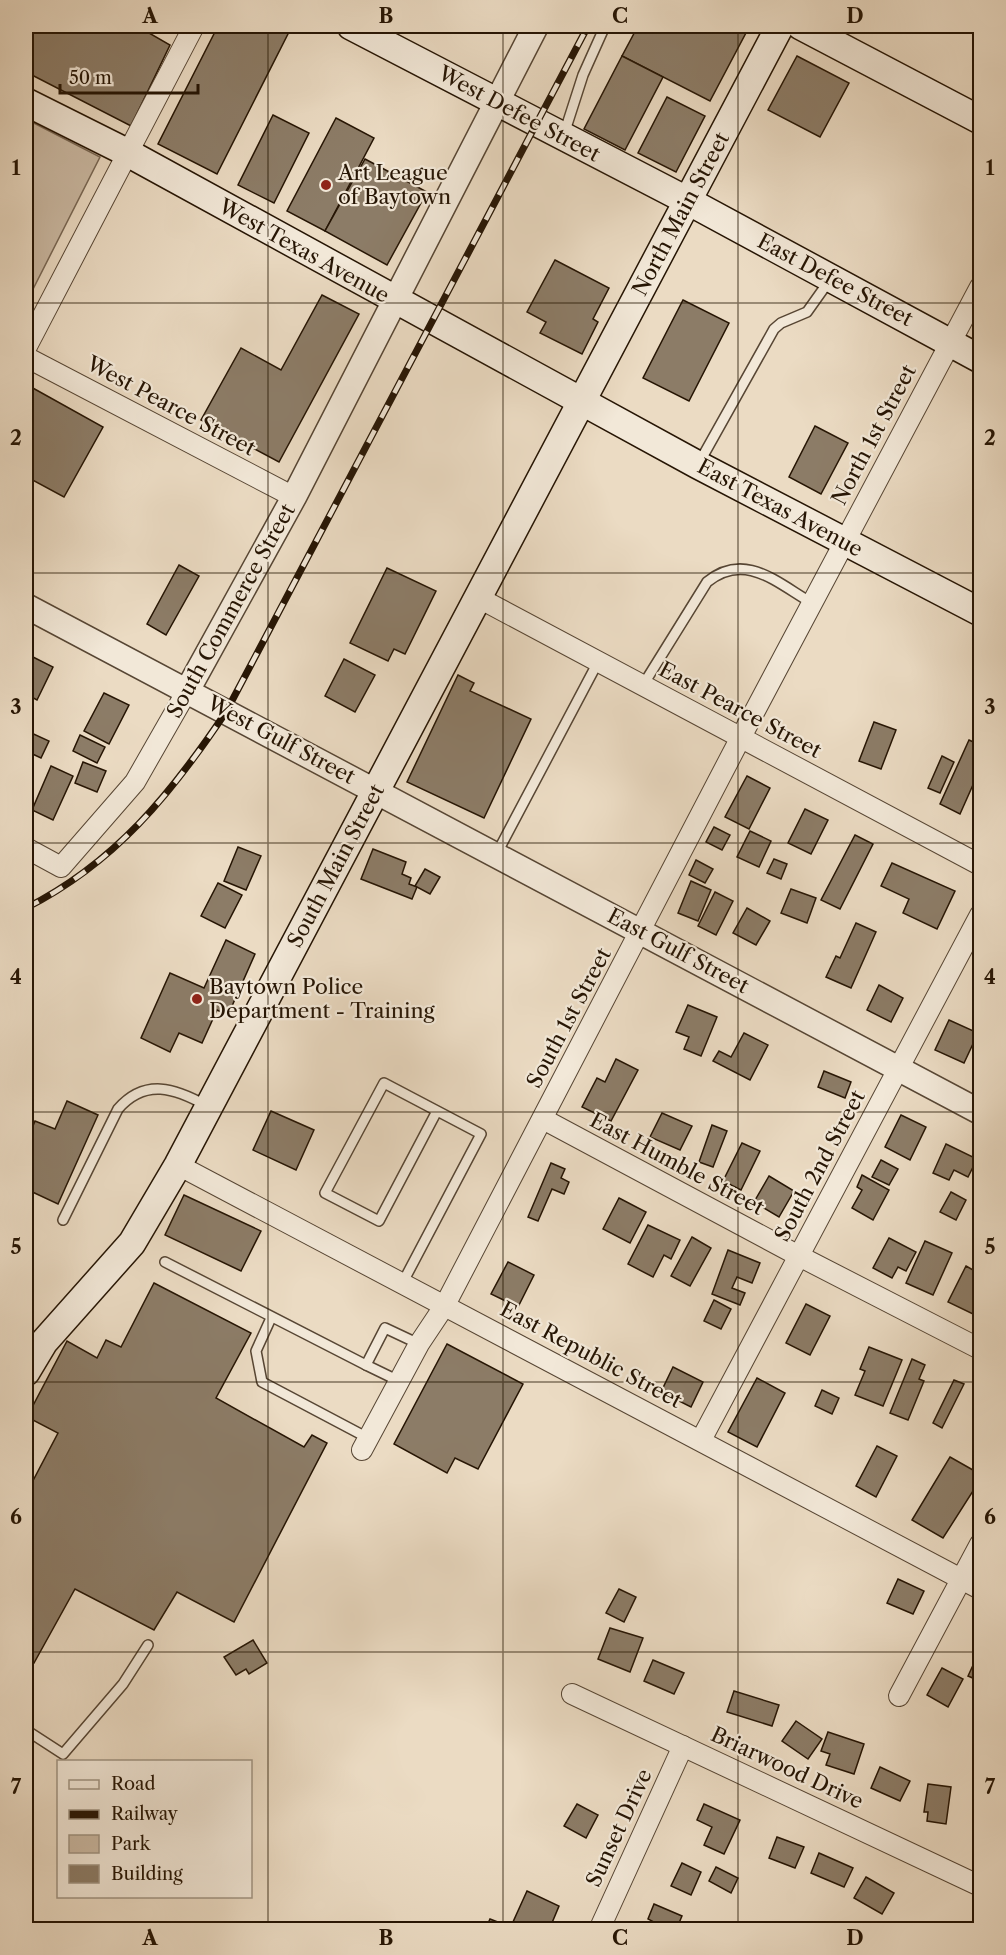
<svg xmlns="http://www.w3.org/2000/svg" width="1006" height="1955" font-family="'Libre Caslon Text',serif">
	<rect width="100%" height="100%" fill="#ebdbc3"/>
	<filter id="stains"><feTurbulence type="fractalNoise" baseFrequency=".00333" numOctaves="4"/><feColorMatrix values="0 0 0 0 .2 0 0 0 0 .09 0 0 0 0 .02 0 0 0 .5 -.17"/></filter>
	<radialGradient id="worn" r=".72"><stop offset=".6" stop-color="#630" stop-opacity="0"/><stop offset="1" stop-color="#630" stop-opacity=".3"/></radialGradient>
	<polygon fill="#cab9a3" stroke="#786754" stroke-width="1.5" points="26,119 100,157 26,303"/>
	<g fill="#8c7c67" stroke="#261504" stroke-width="1.5">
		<polygon points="26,26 137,26 170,45 131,126 26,72"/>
		<polygon points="218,26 292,26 217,174 158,144"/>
		<polygon points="638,26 742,26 748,29 710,101 622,56"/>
		<polygon points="622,56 663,77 625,150 584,129"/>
		<polygon points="797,56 849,83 820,137 768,110"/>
		<polygon points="667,97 705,116 676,172 638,153"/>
		<polygon points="273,115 309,133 274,203 238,185"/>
		<polygon points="336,118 374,138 325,231 287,211"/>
		<polygon points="365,159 427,192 387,265 325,231"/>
		<polygon points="555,260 609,288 593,319 598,322 582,354 540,333 546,322 527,312"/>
		<polygon points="322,295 359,314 279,462 201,420 241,348 281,370"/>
		<polygon points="683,300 729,323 689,401 643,378"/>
		<polygon points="31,387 103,427 64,497 29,478 26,484 26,397"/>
		<polygon points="815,426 848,443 821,494 789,477"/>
		<polygon points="179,565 199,576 166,635 147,624"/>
		<polygon points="387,568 436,591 405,654 394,649 388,661 350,643"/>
		<polygon points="33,657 53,667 37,700 26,694 26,671"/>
		<polygon points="344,659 375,675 355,712 325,696"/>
		<polygon points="458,675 474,683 470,691 531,719 484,818 407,782"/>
		<polygon points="104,693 129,705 109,744 84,731"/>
		<polygon points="874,722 896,730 881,769 859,761"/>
		<polygon points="27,731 49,741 41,758 26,751"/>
		<polygon points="80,735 105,747 97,763 73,751"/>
		<polygon points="969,740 980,745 980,769 960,814 940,804"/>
		<polygon points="942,756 954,762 940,793 928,788"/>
		<polygon points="83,762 106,771 97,792 75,783"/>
		<polygon points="51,766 73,776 53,820 32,810"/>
		<polygon points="747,776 770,788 749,829 725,817"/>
		<polygon points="805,809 828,820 811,854 788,843"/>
		<polygon points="714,827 730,835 722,850 706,842"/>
		<polygon points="750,831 771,841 759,867 737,857"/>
		<polygon points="855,835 873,844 840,909 821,900"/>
		<polygon points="238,847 261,856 246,890 224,881"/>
		<polygon points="373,849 406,862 402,874 411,878 409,884 417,887 412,899 361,879"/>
		<polygon points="774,859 787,864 781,879 767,873"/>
		<polygon points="696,860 713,869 705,883 689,875"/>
		<polygon points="892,863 955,891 937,929 903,913 909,899 881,886"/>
		<polygon points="425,869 440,877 430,894 415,886"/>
		<polygon points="691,881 711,890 698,921 678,913"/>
		<polygon points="218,883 242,895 225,928 201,916"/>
		<polygon points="791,889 816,898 807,923 781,913"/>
		<polygon points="715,892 733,901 716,935 698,926"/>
		<polygon points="747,908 770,921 756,945 733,933"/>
		<polygon points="856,923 876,932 851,988 826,977 836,956 840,958"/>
		<polygon points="226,940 255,954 228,1015 217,1010 202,1043 179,1033 170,1052 141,1038 170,973 204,988"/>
		<polygon points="879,985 903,998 891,1022 867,1010"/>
		<polygon points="688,1005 717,1017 701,1056 684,1049 689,1037 676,1032"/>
		<polygon points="949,1020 978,1033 964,1063 935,1050"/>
		<polygon points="744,1033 768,1045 750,1080 713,1061 719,1051 731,1057"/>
		<polygon points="616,1059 638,1070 611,1121 582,1107 597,1078 605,1082"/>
		<polygon points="824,1071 851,1082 845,1098 818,1087"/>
		<polygon points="67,1101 98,1115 58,1204 26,1189 29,1173 26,1171 26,1143 35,1121 55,1129"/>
		<polygon points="271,1111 314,1130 296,1170 253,1150"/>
		<polygon points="662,1113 692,1126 680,1150 650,1137"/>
		<polygon points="901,1115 926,1127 910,1160 885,1147"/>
		<polygon points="712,1125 727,1131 713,1167 699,1162"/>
		<polygon points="742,1143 760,1151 741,1190 723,1181"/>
		<polygon points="946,1144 977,1159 968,1177 954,1170 949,1180 933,1173"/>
		<polygon points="881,1160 898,1169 889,1185 872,1177"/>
		<polygon points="551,1163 565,1169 561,1178 569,1182 564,1194 552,1189 538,1221 528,1217"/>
		<polygon points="862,1175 889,1190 873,1220 852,1208 862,1190 857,1187"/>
		<polygon points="769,1176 794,1191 779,1217 754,1202"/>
		<polygon points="951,1192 966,1200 956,1220 940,1212"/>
		<polygon points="184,1195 261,1231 241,1271 165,1235"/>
		<polygon points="619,1198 646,1212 630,1243 603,1229"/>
		<polygon points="648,1225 680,1240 671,1259 664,1255 653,1277 628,1264"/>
		<polygon points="692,1237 711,1248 690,1286 671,1276"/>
		<polygon points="889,1238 916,1252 906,1271 898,1267 892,1278 873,1268"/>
		<polygon points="925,1241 952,1253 933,1295 906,1283"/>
		<polygon points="728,1250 760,1263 752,1283 737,1277 732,1288 745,1293 740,1305 712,1294"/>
		<polygon points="508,1262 534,1275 518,1307 491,1294"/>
		<polygon points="966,1266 980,1274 977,1279 980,1281 980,1299 973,1314 948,1302"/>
		<polygon points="154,1283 251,1333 216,1398 304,1447 312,1435 327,1443 234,1622 177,1592 154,1630 75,1589 34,1663 26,1658 26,1494 58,1433 27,1417 67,1341 97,1358 106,1340 121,1347"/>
		<polygon points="714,1300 731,1309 721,1329 704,1321"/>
		<polygon points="806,1304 830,1316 810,1355 786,1343"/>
		<polygon points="447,1344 523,1384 478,1469 455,1458 447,1473 394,1444"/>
		<polygon points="869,1347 902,1360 883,1406 855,1395 865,1371 860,1369"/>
		<polygon points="912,1359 925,1365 919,1379 924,1381 908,1420 890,1413"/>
		<polygon points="673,1367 703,1382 691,1407 661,1392"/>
		<polygon points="757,1378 785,1393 757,1447 728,1432"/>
		<polygon points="954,1380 964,1384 942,1428 933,1423"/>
		<polygon points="822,1390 839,1398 832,1414 815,1406"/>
		<polygon points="877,1446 897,1456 876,1497 856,1486"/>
		<polygon points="950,1457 980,1474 980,1480 943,1538 912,1520"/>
		<polygon points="898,1579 924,1591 913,1614 887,1603"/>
		<polygon points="619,1589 636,1597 624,1622 606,1613"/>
		<polygon points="610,1628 643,1638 630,1672 598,1659"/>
		<polygon points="253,1640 267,1663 249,1674 246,1669 236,1675 224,1657"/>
		<polygon points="980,1650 980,1681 968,1676"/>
		<polygon points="653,1660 684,1673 674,1694 644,1681"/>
		<polygon points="942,1668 963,1679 948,1707 927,1695"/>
		<polygon points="734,1691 779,1705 772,1726 727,1712"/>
		<polygon points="796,1721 822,1739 808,1759 782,1741"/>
		<polygon points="828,1732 864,1744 854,1774 826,1765 830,1754 821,1751"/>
		<polygon points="880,1767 910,1781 900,1801 871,1788"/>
		<polygon points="928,1784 951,1787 946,1824 927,1821 928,1812 924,1812"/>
		<polygon points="577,1804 598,1815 586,1838 564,1826"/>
		<polygon points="704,1804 740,1820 724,1854 704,1845 712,1827 697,1820"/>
		<polygon points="777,1837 804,1847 795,1868 769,1858"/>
		<polygon points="819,1853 853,1868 844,1887 811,1873"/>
		<polygon points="682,1863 701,1872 691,1895 671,1886"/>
		<polygon points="716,1867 738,1878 731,1893 709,1881"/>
		<polygon points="866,1877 894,1893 882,1914 854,1898"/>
		<polygon points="527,1891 559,1906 549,1930 530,1930 513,1922"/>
		<polygon points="654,1904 682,1916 676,1930 651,1930 654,1922 648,1919"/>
		<polygon points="490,1919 508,1926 506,1930 485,1930"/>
	</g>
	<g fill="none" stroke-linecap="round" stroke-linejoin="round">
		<defs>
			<g id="service">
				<polyline points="564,134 583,75 605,26"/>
				<polyline points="699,463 774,329 781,323 807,312 829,281"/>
				<path d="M643,685L707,582C745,551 777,583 812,603"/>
				<polyline points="497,853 598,662"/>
				<path d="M63,1220L118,1109C145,1078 175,1088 207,1106"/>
				<polyline points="165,1262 366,1365"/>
				<polyline points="403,1282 481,1134 384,1083 325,1193 379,1221 437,1111"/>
				<polyline points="271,1318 256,1351 262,1382 368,1438"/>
				<polyline points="399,1381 366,1365 385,1328 419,1344"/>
				<polyline points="26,1730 63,1754 123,1684 148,1645"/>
			</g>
			<g id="minor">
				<polyline points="26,348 194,26"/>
				<polyline points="26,357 294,497"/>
				<polyline points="477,597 980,865"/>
				<polyline points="26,848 61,867 135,782 187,691"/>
				<polyline points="543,1119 799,1256 980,1349"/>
				<polyline points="178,1165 980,1589"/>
				<polyline points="701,1440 980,915"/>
				<polyline points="362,1450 419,1344 445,1305 741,737 980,287"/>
				<polyline points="572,1694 980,1886"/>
				<polyline points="899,1696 980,1544"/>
				<polyline points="599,1930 683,1746"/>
			</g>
			<g id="tertiary">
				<polyline points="26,606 980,1112"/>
				<polyline points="187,691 294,497 536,26"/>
			</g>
			<g id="secondary">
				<polyline points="351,26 688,201 980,359"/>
				<polyline points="801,26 980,120"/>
				<polyline points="26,102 128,153 698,465 980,612"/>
				<polyline points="26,1372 44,1342 132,1243 178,1165 780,26"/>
			</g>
		</defs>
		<use href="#service" stroke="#574634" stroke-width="12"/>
		<use href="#minor" stroke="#574634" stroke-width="22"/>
		<use href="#tertiary" stroke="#574634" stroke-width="27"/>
		<use href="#secondary" stroke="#261504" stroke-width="30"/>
		<use href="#service" stroke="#f2e8d8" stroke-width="9"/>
		<use href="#minor" stroke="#f2e8d8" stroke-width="20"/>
		<use href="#tertiary" stroke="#f2e8d8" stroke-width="24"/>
		<use href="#secondary" stroke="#f2e8d8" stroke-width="27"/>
		<defs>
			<path id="rail" d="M26,908C115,863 171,794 226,712L588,26"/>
		</defs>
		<use href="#rail" stroke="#261504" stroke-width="7"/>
		<use href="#rail" stroke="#f2e8d8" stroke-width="4.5" stroke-dasharray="14" stroke-linecap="butt"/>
	</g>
	<path fill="none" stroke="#261504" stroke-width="1.5" stroke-opacity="0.55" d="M268,26V1930M503,26V1930M738,26V1930M26,303H980M26,573H980M26,843H980M26,1112H980M26,1382H980M26,1652H980"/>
	<g fill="#8f2418" stroke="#f2e8d8" stroke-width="2">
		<circle cx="326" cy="185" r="6"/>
		<circle cx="197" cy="999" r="6"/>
	</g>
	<g text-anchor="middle" stroke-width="4.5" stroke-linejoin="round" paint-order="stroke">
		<g font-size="21" fill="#261504" stroke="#f2e8d8">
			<text transform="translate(519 114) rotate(28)" y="7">West Defee Street</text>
			<text transform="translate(681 214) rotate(-62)" y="7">North Main Street</text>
			<text transform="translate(304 251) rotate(29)" y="7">West Texas Avenue</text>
			<text transform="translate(835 280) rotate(28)" y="7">East Defee Street</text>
			<text transform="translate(171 406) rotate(28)" y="7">West Pearce Street</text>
			<text transform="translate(874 435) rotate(-62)" y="7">North 1st Street</text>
			<text transform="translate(780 508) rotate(28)" y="7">East Texas Avenue</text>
			<text transform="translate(231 611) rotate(-61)" y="7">South Commerce Street</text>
			<text transform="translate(740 710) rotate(28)" y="7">East Pearce Street</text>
			<text transform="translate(281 740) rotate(28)" y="7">West Gulf Street</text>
			<text transform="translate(336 866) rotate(-62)" y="7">South Main Street</text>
			<text transform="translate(678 951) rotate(28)" y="7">East Gulf Street</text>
			<text transform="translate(569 1018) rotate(-62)" y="7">South 1st Street</text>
			<text transform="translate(677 1164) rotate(28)" y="7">East Humble Street</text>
			<text transform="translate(820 1166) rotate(-62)" y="7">South 2nd Street</text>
			<text transform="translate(591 1355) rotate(28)" y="7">East Republic Street</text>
			<text transform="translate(787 1768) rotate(25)" y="7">Briarwood Drive</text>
			<text transform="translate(619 1828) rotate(-65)" y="7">Sunset Drive</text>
		</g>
		<g font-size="21" fill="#261504" stroke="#f2e8d8" text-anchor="start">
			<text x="338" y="180">Art League<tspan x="338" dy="24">of Baytown</tspan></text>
			<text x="209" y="994">Baytown Police<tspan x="209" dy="24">Department - Training</tspan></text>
		</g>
	</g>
	<rect width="1006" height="1955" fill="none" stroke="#ebdbc3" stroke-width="66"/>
	<rect x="57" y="1760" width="195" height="138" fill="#f2e8d8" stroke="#a09483" stroke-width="1.5"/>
	<rect x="69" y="1780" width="30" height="9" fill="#f2e8d8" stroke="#a09483" stroke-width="1.5"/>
	<text x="111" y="1790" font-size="18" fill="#261504">Road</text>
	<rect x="69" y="1810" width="30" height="9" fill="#261504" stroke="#a09483" stroke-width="1.5"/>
	<text x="111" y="1820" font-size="18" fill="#261504">Railway</text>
	<rect x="69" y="1835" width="30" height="18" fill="#cab9a3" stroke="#a09483" stroke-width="1.5"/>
	<text x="111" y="1850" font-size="18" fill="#261504">Park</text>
	<rect x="69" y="1865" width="30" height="18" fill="#8c7c67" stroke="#a09483" stroke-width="1.5"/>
	<text x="111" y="1880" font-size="18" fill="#261504">Building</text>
	<path d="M60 84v9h138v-9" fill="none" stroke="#261504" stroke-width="3"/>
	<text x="69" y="84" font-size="18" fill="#261504" stroke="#f2e8d8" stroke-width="4.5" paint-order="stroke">50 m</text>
	<rect x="33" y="33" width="940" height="1889" fill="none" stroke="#261504" stroke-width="2"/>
	<g font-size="20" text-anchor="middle" font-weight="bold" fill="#261504">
		<text x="150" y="23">A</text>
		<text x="386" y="23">B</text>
		<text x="620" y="23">C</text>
		<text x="855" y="23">D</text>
		<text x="16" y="175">1</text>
		<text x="990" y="175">1</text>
		<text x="16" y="445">2</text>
		<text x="990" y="445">2</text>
		<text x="16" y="714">3</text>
		<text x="990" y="714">3</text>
		<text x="16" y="984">4</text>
		<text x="990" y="984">4</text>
		<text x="16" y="1254">5</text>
		<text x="990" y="1254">5</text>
		<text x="16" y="1524">6</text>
		<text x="990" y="1524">6</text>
		<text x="16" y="1794">7</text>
		<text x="990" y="1794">7</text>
		<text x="150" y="1945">A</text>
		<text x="386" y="1945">B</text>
		<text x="620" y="1945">C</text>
		<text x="855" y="1945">D</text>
	</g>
	<rect width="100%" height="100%" filter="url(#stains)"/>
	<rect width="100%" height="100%" fill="url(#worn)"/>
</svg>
